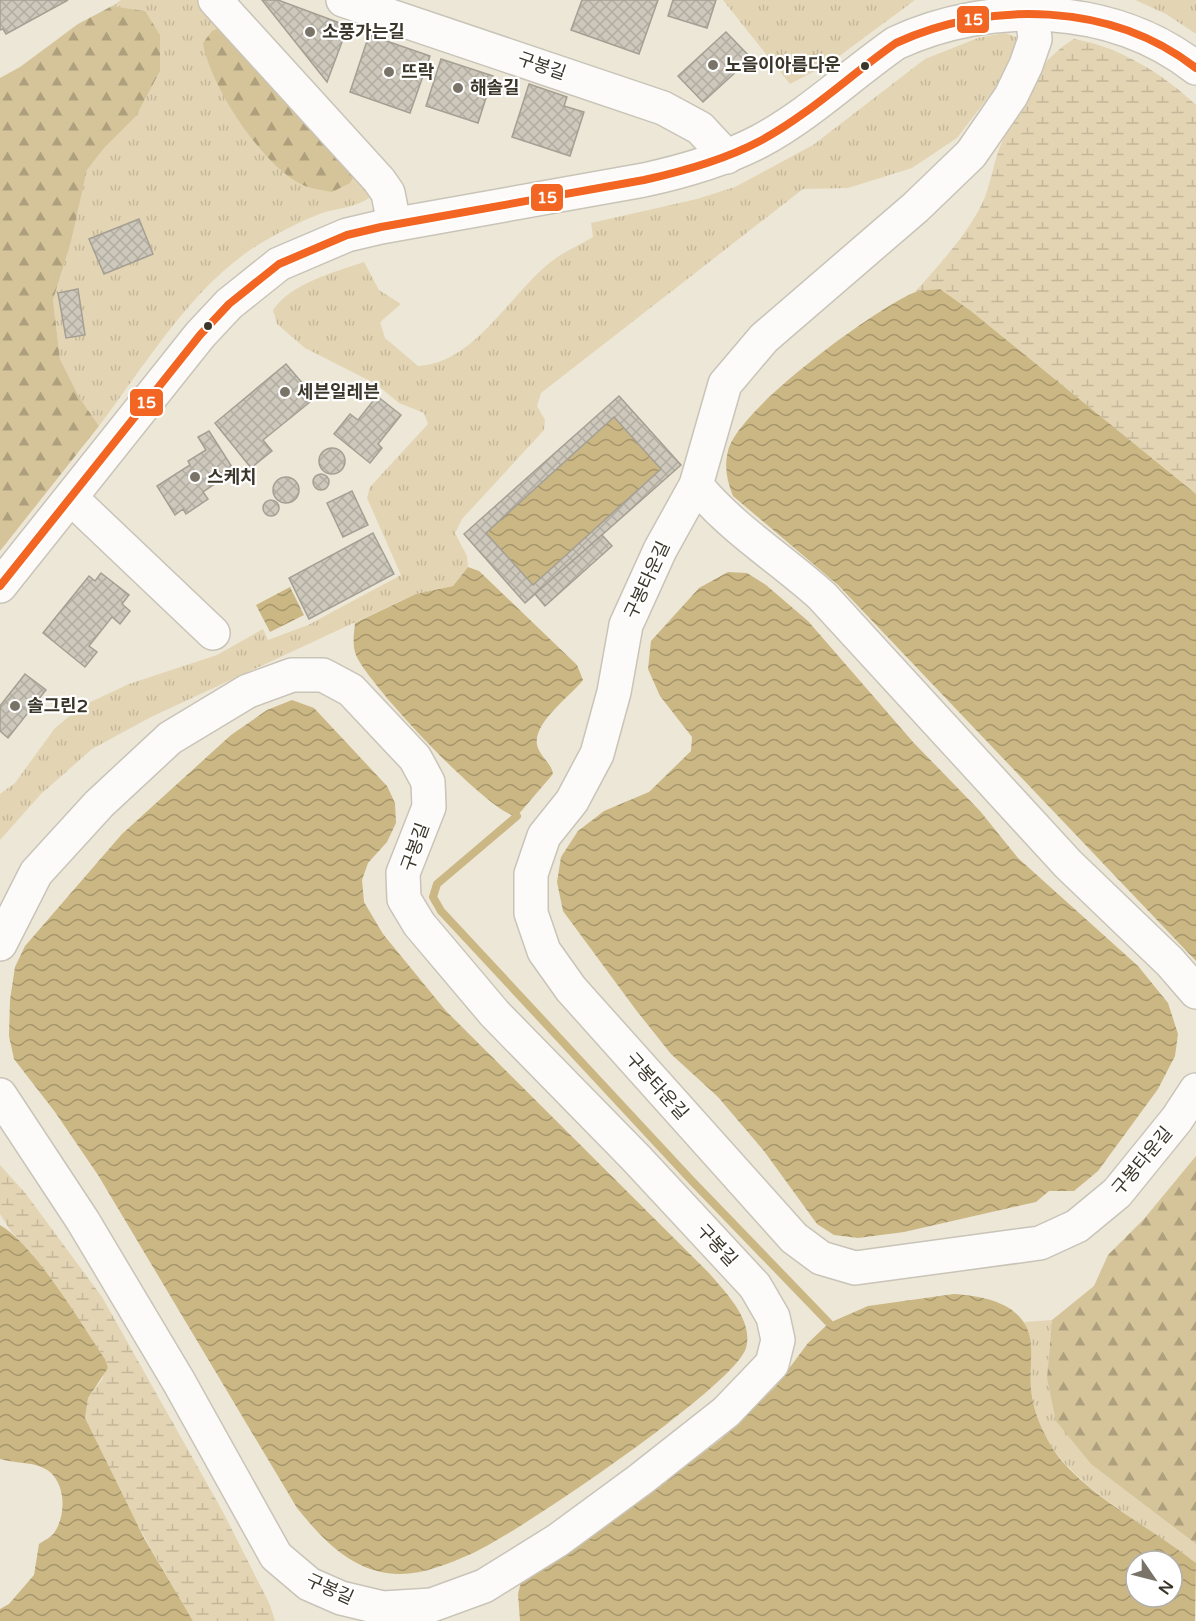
<svg xmlns="http://www.w3.org/2000/svg" width="1196" height="1621" font-family="'Varela Round','Noto Sans KR',sans-serif">
	<defs>
		<pattern id="grass-tufts" width="24" height="20" patternUnits="userSpaceOnUse" patternTransform="scale(1.5)"><rect width="24" height="20" fill="#e3d5b3"/><path d="M3 7l-1-3M5 7V3M7 7l1-3M15 17l-1-3M17 17v-4M19 17l1-3" fill="none" stroke="#c4b79a"/></pattern>
		<pattern id="forest-firs" width="22" height="20" patternUnits="userSpaceOnUse" patternTransform="scale(1.5)"><rect width="22" height="20" fill="#d5c499"/><path d="M5 1l3.5 6h-7zM16 11l3.5 6h-7z" fill="#aea07d"/></pattern>
		<pattern id="wetland-marsh" width="20" height="14" patternUnits="userSpaceOnUse" patternTransform="scale(1.5)"><rect width="20" height="14" fill="#e3d5b3"/><path d="M1 5h8M5 5V1M11 12h8M15 12V8" fill="none" stroke="#c4b79a"/></pattern>
		<pattern id="water-waves" width="16" height="10" patternUnits="userSpaceOnUse" patternTransform="scale(1.5)"><rect width="16" height="10" fill="#cbb784"/><path d="M0 5q4-4 8 0t8 0" fill="none" stroke="#a6966c"/></pattern>
		<pattern id="building-cross-hatch" width="8" height="8" patternUnits="userSpaceOnUse" patternTransform="scale(1.5)"><rect width="8" height="8" fill="#cdc8bb"/><path d="M0 0l8 8M0 8l8-8" fill="none" stroke="#b1aca1"/></pattern>
	</defs>
	<rect width="100%" height="100%" fill="#ede7d7"/>
	<g fill="url(#grass-tufts)">
		<path d="M121,0H200L357,170L373,195C359,207 339,208 322,213C301,221 280,232 261,243C193,284 146,364 99,426L79,397L60,359L53,300L71,242L87,170L105,147L144,11L112,6Z"/>
		<polygon points="723,0 915,0 830,63 790,84"/>
		<polygon points="1135,0 1196,0 1196,34 1166,14"/>
		<path d="M1005,33L1016,37L1017,51L996,87L957,138L912,168L848,188L803,189L541,393L537,406L545,420L544,430L462,519L455,533L467,556L468,567L453,586L416,594L151,717L92,749L41,794L0,840V794L15,783L55,728L82,706L129,684L217,655L263,629L268,640L308,625L401,575L367,498L370,487L428,424L424,413L399,403L376,384L305,348L277,324L273,310C293,282 333,273 364,262L379,290L401,304L380,322L385,338L418,366C476,364 512,289 556,258C568,250 581,244 593,237L591,223L697,199L735,187L813,145L925,59L978,38Z"/>
		<path d="M1052,1320L1047,1378L1092,1465L1196,1544V1563C1152,1529 1063,1482 1042,1429C1038,1418 1032,1402 1031,1390C1027,1366 1032,1345 1024,1322Z"/>
	</g>
	<g fill="url(#forest-firs)">
		<polygon points="112,6 145,11 160,35 160,71 136,116 105,147 87,170 71,242 53,300 60,359 79,397 99,426 0,551 0,78 20,67 78,24"/>
		<path d="M222,27L357,170L350,183L332,192C323,190 313,189 305,186C264,169 210,86 203,43L212,31Z"/>
		<polygon points="1196,1156 1196,1544 1092,1465 1056,1421 1047,1378 1052,1320 1094,1286 1108,1255 1144,1219"/>
	</g>
	<g fill="url(#wetland-marsh)">
		<path d="M1074,39C1120,47 1163,74 1196,105V494L971,311L940,289L915,292C940,264 965,237 982,204C990,187 993,165 1000,147C1015,108 1037,60 1074,39Z"/>
		<path d="M0,1165L26,1194L102,1297L223,1512L270,1605L275,1621H193C154,1555 115,1488 85,1418L88,1398L103,1378L105,1359L32,1254L10,1230L0,1214Z"/>
	</g>
	<g fill="url(#water-waves)" fill-rule="evenodd">
		<path d="M940,289L971,311L1196,494V961L838,585L733,496C727,481 724,467 728,451C739,408 871,312 913,293C920,290 931,290 940,289Z"/>
		<polygon points="614,417 661,469 533,585 486,533"/>
		<path d="M468,567L479,571L577,665L583,680C571,696 533,722 537,745C540,757 551,762 553,774L517,816C492,817 367,683 356,655C352,645 354,633 355,623L416,594L453,586Z"/>
		<polygon points="728,572 747,573 766,585 808,621 913,742 980,811 1018,858 1138,966 1168,1003 1178,1034 1175,1056 1158,1089 1098,1171 1074,1191 1049,1191 1036,1202 904,1232 858,1238 834,1235 817,1224 764,1151 718,1097 671,1054 636,1010 563,911 557,882 561,857 578,831 604,811 649,792 691,751 692,737 660,696 648,669 651,641 699,588"/>
		<polygon points="290,587 304,615 270,632 256,605"/>
		<path d="M292,700L314,708L387,786L395,803L396,823L387,842L368,863L362,880L364,902L383,934L446,1011L709,1273C725,1292 754,1320 746,1348C735,1386 515,1535 471,1554C448,1564 422,1575 397,1574C352,1572 323,1540 297,1508L98,1175L55,1112L14,1059L9,1036L10,1000L15,967L25,946L122,834L231,735L267,710Z"/>
		<path d="M0,1225C34,1244 81,1324 105,1359L108,1368L88,1398L85,1418L144,1538L193,1621H0V1609L9,1604L34,1575L39,1544C44,1541 51,1537 54,1533C66,1516 66,1486 50,1472C36,1461 16,1464 0,1459Z"/>
		<path d="M954,1294C984,1296 1023,1303 1030,1338C1033,1355 1029,1372 1031,1389C1033,1413 1046,1441 1061,1460C1097,1502 1153,1529 1196,1563L1195,1621H520L518,1594L523,1574L643,1498L720,1440L776,1386L808,1343L829,1323L868,1306ZM1136,1561H1172V1597H1136Z"/>
	</g>
	<g fill="none" stroke-linecap="round" stroke-linejoin="round">
		<polyline stroke="#cbb784" stroke-width="8" points="517,816 437,884 433,897 441,911 692,1181 829,1323"/>
	</g>
	<g fill="url(#building-cross-hatch)" stroke="#a49f93" stroke-width="1.5" fill-rule="evenodd">
		<polygon points="0,0 68,0 6,34 3,29 0,30"/>
		<polygon points="262,0 278,0 348,26 327,82"/>
		<polygon points="582,0 658,0 639,54 571,30"/>
		<polygon points="673,0 716,0 707,28 668,16"/>
		<polygon points="726,32 751,58 703,102 678,76"/>
		<polygon points="369,35 430,56 410,113 350,92"/>
		<polygon points="441,59 493,76 478,123 426,106"/>
		<polygon points="529,84 567,97 564,106 584,112 570,156 512,137"/>
		<polygon points="139,219 153,254 104,274 89,239"/>
		<polygon points="78,289 85,335 66,338 58,293"/>
		<polygon points="286,364 315,398 263,440 272,451 251,468 215,423"/>
		<polygon points="377,396 401,415 378,444 382,448 370,463 334,434 350,414 358,420"/>
		<path d="M619,396L681,465L525,603L464,534ZM614,417L661,469L533,585L486,533Z"/>
		<polygon points="209,431 232,467 219,475 222,479 203,492 208,499 186,514 183,509 175,515 157,486 190,465 188,461 206,450 198,437"/>
		<circle cx="332" cy="461" r="13"/>
		<circle cx="321" cy="482" r="8"/>
		<circle cx="286" cy="490" r="13"/>
		<polygon points="352,491 368,525 343,537 327,503"/>
		<circle cx="271" cy="508" r="8"/>
		<polygon points="373,533 394,574 309,619 289,578"/>
		<polygon points="602,535 612,546 545,606 535,594"/>
		<polygon points="101,573 129,595 122,604 130,611 120,624 112,617 89,646 97,652 85,667 43,633 89,576 95,581"/>
		<polygon points="25,674 46,690 8,738 0,731 0,706"/>
	</g>
	<g fill="none" stroke-linecap="round" stroke-linejoin="round">
		<defs>
			<g id="minor">
				<polyline points="215,0 379,180 388,193 394,224"/>
				<polyline points="343,0 663,108 700,128 727,157"/>
				<polyline points="1031,4 1035,39 1026,65 1011,96 971,154 916,207 764,338 725,384 696,485 660,550 626,625 614,692 597,754 572,801 544,836 531,874 531,913 544,951 571,989 794,1238 821,1258 855,1268 1040,1243 1077,1226 1117,1193 1177,1119 1196,1090"/>
				<path d="M696,485C732,529 780,558 822,596L1068,864L1170,962L1196,992"/>
				<polyline points="71,498 213,633"/>
				<path d="M0,586L200,335L229,304L279,264L347,235L381,227L644,180C685,171 724,160 760,141C810,114 850,75 896,43C989,0 1111,2 1196,68"/>
				<polyline points="0,944 36,873 99,804 170,738 248,691 292,675 323,675 351,690 415,758 428,782 429,807 403,873 404,899 419,924 495,1014 636,1158 755,1286 773,1317 778,1340 772,1364 726,1412 641,1479 558,1540 484,1586 432,1605 383,1608 341,1598 309,1584 276,1556 179,1382 83,1221 0,1095"/>
			</g>
		</defs>
		<use href="#minor" stroke="#c9c4b8" stroke-width="36"/>
		<use href="#minor" stroke="#fcfbf9" stroke-width="33"/>
		<defs>
			<path id="bus-1" d="M0,586L200,335L229,304L279,264L347,235L381,227L644,180C685,171 724,160 760,141C810,114 850,75 896,43C989,0 1111,2 1196,68"/>
		</defs>
		<use href="#bus-1" stroke="#fff" stroke-width="12"/>
		<use href="#bus-1" stroke="#f26522" stroke-width="8"/>
	</g>
	<g fill="#797467" stroke="#fff" stroke-width="2">
		<circle cx="310" cy="32" r="6"/>
		<circle cx="713" cy="65" r="6"/>
		<circle cx="389" cy="72" r="6"/>
		<circle cx="458" cy="88" r="6"/>
		<circle cx="285" cy="392" r="6"/>
		<circle cx="195" cy="477" r="6"/>
		<circle cx="15" cy="706" r="6"/>
	</g>
	<g fill="#3b362a" stroke="#fff" stroke-width="2">
		<circle cx="865" cy="66" r="5"/>
		<circle cx="208" cy="326" r="5"/>
	</g>
	<g text-anchor="middle" stroke-width="4.5" stroke-linejoin="round" paint-order="stroke">
		<g font-size="18" font-weight="bold" fill="#3b362a" stroke="#fff" text-anchor="start">
			<text x="322" y="38">소풍가는길</text>
			<text x="725" y="71">노을이아름다운</text>
			<text x="401" y="78">뜨락</text>
			<text x="470" y="94">해솔길</text>
			<text x="297" y="398">세븐일레븐</text>
			<text x="207" y="483">스케치</text>
			<text x="27" y="712">솔그린2</text>
		</g>
		<g font-size="18" fill="#3b362a" stroke="#fff">
			<text transform="translate(542 66) rotate(19)" y="6">구봉길</text>
			<text transform="translate(647 580) rotate(-65)" y="6">구봉타운길</text>
			<text transform="translate(415 847) rotate(-70)" y="6">구봉길</text>
			<text transform="translate(657 1086) rotate(48)" y="6">구봉타운길</text>
			<text transform="translate(1142 1161) rotate(-50)" y="6">구봉타운길</text>
			<text transform="translate(717 1245) rotate(47)" y="6">구봉길</text>
			<text transform="translate(330 1589) rotate(24)" y="6">구봉길</text>
		</g>
	</g>
	<g stroke="#fff" stroke-width="2">
		<rect x="956" y="5" width="34" height="29" rx="6" fill="#f26522"/>
		<rect x="530" y="183" width="34" height="29" rx="6" fill="#f26522"/>
		<rect x="129" y="388" width="35" height="29" rx="6" fill="#f26522"/>
	</g>
	<g font-size="16" text-anchor="middle" font-weight="bold" fill="#fff">
		<text x="973" y="25">15</text>
		<text x="547" y="203">15</text>
		<text x="146" y="408">15</text>
	</g>
	<g transform="translate(1154 1579) rotate(125)"><circle r="28" fill="#ffffff" stroke="#b1afaa" stroke-width="1.5"/>
	<path d="M0-4.5L10 22L0 15L-10 22Z" fill="#797467"/>
	<text y="-9" font-size="16" font-weight="bold" text-anchor="middle" fill="#3b362a">N</text>
	</g>
</svg>
